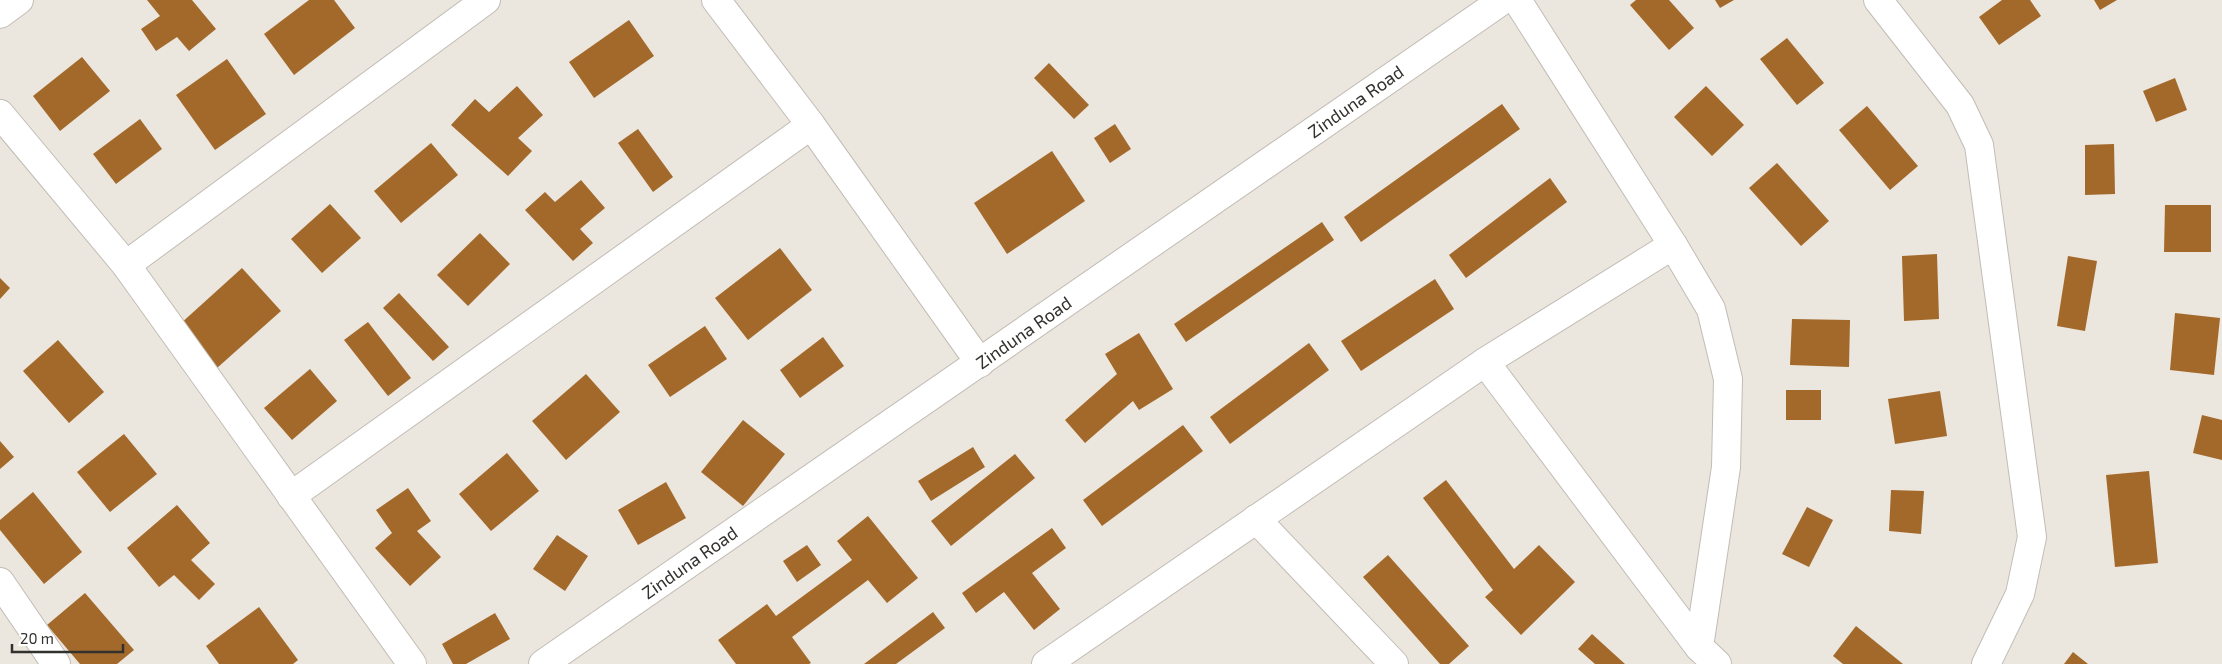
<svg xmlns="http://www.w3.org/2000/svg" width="2222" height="664" font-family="'Exo 2',sans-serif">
	<rect width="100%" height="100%" fill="#ebe6de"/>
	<g fill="#a3692a">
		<polygon points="147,0 192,0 216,29 189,51 177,37 156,51 141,29 160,16"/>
		<polygon points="309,0 334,0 355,28 294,75 264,34"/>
		<polygon points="1636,0 1669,0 1694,28 1669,50 1630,5"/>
		<polygon points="1715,0 1734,0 1720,8"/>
		<polygon points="2002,0 2030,0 2041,16 1999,45 1979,17"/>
		<polygon points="2094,0 2117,0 2100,10"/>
		<polygon points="629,20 654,56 594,98 569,62"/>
		<polygon points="1787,38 1824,83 1797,105 1760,59"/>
		<polygon points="82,57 110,91 60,131 33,96"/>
		<polygon points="227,59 266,114 215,150 176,95"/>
		<polygon points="1049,63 1089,105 1074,119 1034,78"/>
		<polygon points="2175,78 2187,110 2156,122 2143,91"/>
		<polygon points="517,86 543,115 518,138 532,151 508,176 451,125 475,99 489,112"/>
		<polygon points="1706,86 1744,125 1712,156 1674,117"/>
		<polygon points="1502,104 1520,129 1361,242 1344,217"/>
		<polygon points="1867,106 1918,166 1890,190 1839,130"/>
		<polygon points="140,119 162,149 116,184 93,154"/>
		<polygon points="1115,124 1131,149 1110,163 1094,138"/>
		<polygon points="638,129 673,177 653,192 618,143"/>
		<polygon points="431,143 458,175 401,223 374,191"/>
		<polygon points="2114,144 2115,194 2085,195 2085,145"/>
		<polygon points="1052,151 1085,201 1007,254 974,203"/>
		<polygon points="1777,163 1829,221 1801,246 1749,188"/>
		<polygon points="1550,178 1567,202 1466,278 1449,255"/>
		<polygon points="581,180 605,208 580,229 593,243 573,261 525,210 545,192 555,202"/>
		<polygon points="330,204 361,238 322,273 291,239"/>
		<polygon points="2165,205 2211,205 2211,252 2164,252"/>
		<polygon points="1322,222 1334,240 1186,342 1174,324"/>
		<polygon points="480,233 510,264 468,306 437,275"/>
		<polygon points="780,248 812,290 748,340 715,298"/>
		<polygon points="1937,254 1939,319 1904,321 1902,256"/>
		<polygon points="2068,256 2097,261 2085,331 2057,326"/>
		<polygon points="242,268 281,311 217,368 179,325"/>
		<polygon points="0,278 10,288 0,299"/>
		<polygon points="1435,279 1454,309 1361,371 1341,341"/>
		<polygon points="399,293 449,347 433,361 383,308"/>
		<polygon points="2175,313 2220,318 2214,375 2170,370"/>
		<polygon points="1792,319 1850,320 1849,367 1790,365"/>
		<polygon points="368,322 411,378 388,396 344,340"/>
		<polygon points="705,326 727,359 670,397 648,365"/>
		<polygon points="1139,333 1173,389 1139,410 1133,401 1085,443 1065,420 1117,374 1105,354"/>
		<polygon points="823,337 844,366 800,398 780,370"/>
		<polygon points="58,340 104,392 69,423 23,371"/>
		<polygon points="1309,343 1329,370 1230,444 1210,417"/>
		<polygon points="310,369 337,401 292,440 264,408"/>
		<polygon points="586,374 620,412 566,460 532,421"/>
		<rect x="1786" y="390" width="35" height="30"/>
		<polygon points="1940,391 1947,436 1895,444 1888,399"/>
		<polygon points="2202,415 2222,420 2222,460 2193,453"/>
		<polygon points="743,420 785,454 743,506 701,472"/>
		<polygon points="1183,425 1203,451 1102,526 1083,500"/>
		<polygon points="124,434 157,474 110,512 77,472"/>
		<polygon points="0,441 14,457 0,469"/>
		<polygon points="973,447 985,467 931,501 918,481"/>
		<polygon points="507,453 539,491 491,531 459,494"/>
		<polygon points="1015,454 1035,478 951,546 931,521"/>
		<polygon points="2149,471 2158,563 2115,567 2106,475"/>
		<polygon points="1446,480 1514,569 1539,545 1575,582 1521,635 1485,597 1493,590 1423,498"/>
		<polygon points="666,482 686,518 638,545 618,510"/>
		<polygon points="408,488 431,521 417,531 441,557 410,586 375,548 392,533 376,510"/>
		<polygon points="1891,490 1924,491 1921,534 1889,531"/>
		<polygon points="33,492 82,552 44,584 0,530 0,520"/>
		<polygon points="177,505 210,543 191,560 215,584 199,600 174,575 159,587 127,548"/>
		<polygon points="1807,507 1833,520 1809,567 1782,554"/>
		<polygon points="868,516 918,578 887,603 868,580 792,637 811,663 809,664 736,664 718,640 767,604 776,616 852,560 837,541"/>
		<polygon points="1052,528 1066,548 1032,573 1060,609 1034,630 1004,592 976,613 962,593"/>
		<polygon points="557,535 588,556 565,591 533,569"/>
		<polygon points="807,545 821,565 797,582 783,561"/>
		<polygon points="1388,555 1469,646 1449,664 1440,664 1363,577"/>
		<polygon points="85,593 134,650 117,664 80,664 47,625"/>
		<polygon points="259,607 298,660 293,664 219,664 206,646"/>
		<polygon points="933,612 945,628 896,664 864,664"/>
		<polygon points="495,613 510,639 466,664 453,664 442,644"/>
		<polygon points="1856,626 1903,664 1843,664 1833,656"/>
		<polygon points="1592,634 1625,664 1595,664 1578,649"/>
		<polygon points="2073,652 2088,664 2064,664"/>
	</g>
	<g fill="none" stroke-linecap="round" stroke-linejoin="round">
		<defs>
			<g id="street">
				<polyline points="716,0 811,125 980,363"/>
				<polyline points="1517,0 1673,245 1711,309 1728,379 1726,467 1699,647"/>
				<polyline points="1878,0 1960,105 1979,145 2032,537 2020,594 1986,664"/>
				<polyline points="0,14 19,0"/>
				<polyline points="0,114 126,265 412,664"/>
				<polyline points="126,265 486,0"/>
				<polyline points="1485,362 1699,647 1717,664"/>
				<polyline points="291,496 811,125"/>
				<polyline points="1256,519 1394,664"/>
				<polyline points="0,582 56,664"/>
				<polyline points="543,664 1503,0"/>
				<polyline points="1046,664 1485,362 1673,245"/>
			</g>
		</defs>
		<use href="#street" stroke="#c2bcb5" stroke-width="30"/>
		<use href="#street" stroke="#fff" stroke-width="28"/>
	</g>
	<g text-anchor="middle" stroke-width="5" stroke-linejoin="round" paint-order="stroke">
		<g font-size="18" fill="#33312e" stroke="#fff">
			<text transform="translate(1356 102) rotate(-35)" y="6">Zinduna Road</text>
			<text transform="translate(1024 333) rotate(-35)" y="6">Zinduna Road</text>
			<text transform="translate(690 563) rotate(-35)" y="6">Zinduna Road</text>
		</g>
	</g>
	<path d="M12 644v8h111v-8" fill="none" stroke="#33312e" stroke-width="2.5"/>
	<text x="20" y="644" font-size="15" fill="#33312e" stroke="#ffffff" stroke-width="4" paint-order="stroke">20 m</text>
</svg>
